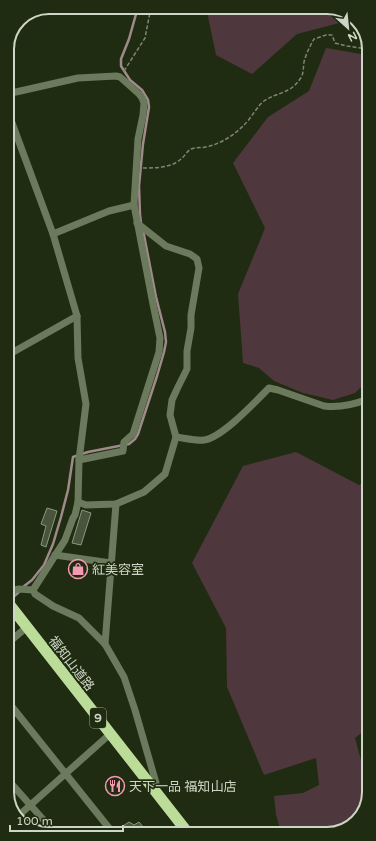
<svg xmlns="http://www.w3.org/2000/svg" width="376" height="841" font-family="'Varela Round','Noto Sans JP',sans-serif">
	<rect width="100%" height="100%" fill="#202c11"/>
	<g fill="#4e373d">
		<polygon points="206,7 330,7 353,16 355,19 297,34 252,74 216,55"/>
		<polygon points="326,48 367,55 368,380 355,393 333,400 303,393 274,381 259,368 243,363 238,294 265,228 233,163 268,117 309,91"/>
		<polygon points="296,452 359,485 368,480 369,727 355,738 364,771 369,769 369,792 360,817 341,832 281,832 276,815 274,796 303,793 319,785 316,758 264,775 227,687 226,628 192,563 243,466"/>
	</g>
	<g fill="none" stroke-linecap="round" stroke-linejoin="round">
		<g stroke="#9e8a8b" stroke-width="2.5">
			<polyline points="138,7 129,39 121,59 121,66 130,80 142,90 148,100 149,107 143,144 139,186 140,215 141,223"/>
			<polyline points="23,587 32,580 44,565 53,544 61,517 68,490 73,457 88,452 129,444 135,439 138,434 157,376 164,352 166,342 165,332 156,297 143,230"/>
			<polyline points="11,599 20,591"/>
		</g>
	</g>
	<g fill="#48543b" stroke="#8a997b">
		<polygon points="47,508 57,511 46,547 41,545 46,526 41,524"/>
		<polygon points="82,510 91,513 81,545 72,543"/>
		<polygon points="129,822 134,825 139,822 148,833 124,833 120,828"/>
	</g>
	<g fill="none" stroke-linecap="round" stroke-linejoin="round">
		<g stroke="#7c8671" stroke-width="1.5" stroke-dasharray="4 2" stroke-linecap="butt">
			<polyline points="124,71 145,38 151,7"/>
			<path d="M143,168C156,168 171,168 181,159C185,156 187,151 191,149C196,147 201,148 206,147C220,144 233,136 243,126C250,120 258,105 264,101C277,92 290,94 300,79C304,74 303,68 304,62C306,54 310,46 314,39L326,35H332L335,43L347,46L367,49"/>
		</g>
		<g stroke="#6b795c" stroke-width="7">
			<polyline points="7,94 78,78 116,76 120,77 139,94 142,98 144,103 143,115 138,139 134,205 153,304 160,338 159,352 133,434 124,442 123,451 79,460"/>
			<polyline points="7,97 8,112 53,234 77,316 78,358 86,404 79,460 78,502 75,515 73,518 65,540 33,590"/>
			<polyline points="53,234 109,211 134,205"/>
			<polyline points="8,355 77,316"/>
			<path d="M176,437C184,438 197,441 204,440C222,438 256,401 269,388L278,390L324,406C340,408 353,405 368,399"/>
			<polyline points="78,502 86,505 116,504 144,492 165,474 176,437 170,415 172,400 178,387 187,369 187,351 191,328 191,315 199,268 197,259 190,254 166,246 137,223"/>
			<polyline points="55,555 111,563"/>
			<polyline points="9,592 18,589 33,590 35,594 53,606 79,618 105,644 124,677 135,710 156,783 155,792"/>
			<polyline points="9,642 27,627"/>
			<polyline points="105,644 116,504"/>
			<polyline points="9,703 113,833"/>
			<polyline points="9,781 56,834"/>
			<polyline points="17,817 110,734"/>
		</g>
		<polyline stroke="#bcdc99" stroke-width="11" points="9,604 188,833"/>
	</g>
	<defs>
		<symbol id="shop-ring" viewBox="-11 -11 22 22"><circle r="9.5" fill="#202c11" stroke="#f19ab2" stroke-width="1.5"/><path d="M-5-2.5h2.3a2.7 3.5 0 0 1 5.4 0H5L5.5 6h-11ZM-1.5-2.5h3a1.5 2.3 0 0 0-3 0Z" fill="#f19ab2"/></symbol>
		<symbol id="restaurant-ring" viewBox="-11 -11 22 22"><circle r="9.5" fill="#202c11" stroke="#f19ab2" stroke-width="1.5"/><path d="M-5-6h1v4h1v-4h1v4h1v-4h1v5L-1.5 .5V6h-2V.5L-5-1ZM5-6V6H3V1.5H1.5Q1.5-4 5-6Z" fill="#f19ab2"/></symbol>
	</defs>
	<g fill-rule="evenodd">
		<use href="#shop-ring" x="67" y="558" width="22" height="22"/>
		<use href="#restaurant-ring" x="104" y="775" width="22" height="22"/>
	</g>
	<g text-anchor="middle" stroke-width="3.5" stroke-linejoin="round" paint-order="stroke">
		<rect fill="#202c11" stroke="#99a390" stroke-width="1" x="90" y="708" width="16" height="20" rx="3"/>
		<g font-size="12" font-weight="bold" fill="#cdd6c6">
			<text x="98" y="722">9</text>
		</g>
		<g font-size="13" fill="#cdd6c6" stroke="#202c11" text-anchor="start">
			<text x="92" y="574">紅美容室</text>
			<text x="129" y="791">天下一品 福知山店</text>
		</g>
		<g font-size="13" fill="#cdd6c6" stroke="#202c11">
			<text transform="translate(72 663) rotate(52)" y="5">福知山道路</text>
		</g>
	</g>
	<path d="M0 0H376V841H0ZM49 14H327A35 35 0 0 1 362 49V792A35 35 0 0 1 327 827H49A35 35 0 0 1 14 792V49A35 35 0 0 1 49 14Z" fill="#202c11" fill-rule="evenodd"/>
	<path fill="none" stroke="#cdd6c6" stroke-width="2" d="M49 14H327A35 35 0 0 1 362 49V792A35 35 0 0 1 327 827H49A35 35 0 0 1 14 792V49A35 35 0 0 1 49 14Z"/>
	<g transform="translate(348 28) rotate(153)" stroke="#202c11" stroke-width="3" paint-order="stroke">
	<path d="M0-3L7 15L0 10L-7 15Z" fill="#cdd6c6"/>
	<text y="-6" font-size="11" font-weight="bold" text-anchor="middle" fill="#cdd6c6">N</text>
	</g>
	<path d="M10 825v6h113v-6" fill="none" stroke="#cdd6c6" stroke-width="2"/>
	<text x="16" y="825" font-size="12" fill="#cdd6c6" stroke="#202c11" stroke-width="3" paint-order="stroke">100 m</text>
</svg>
